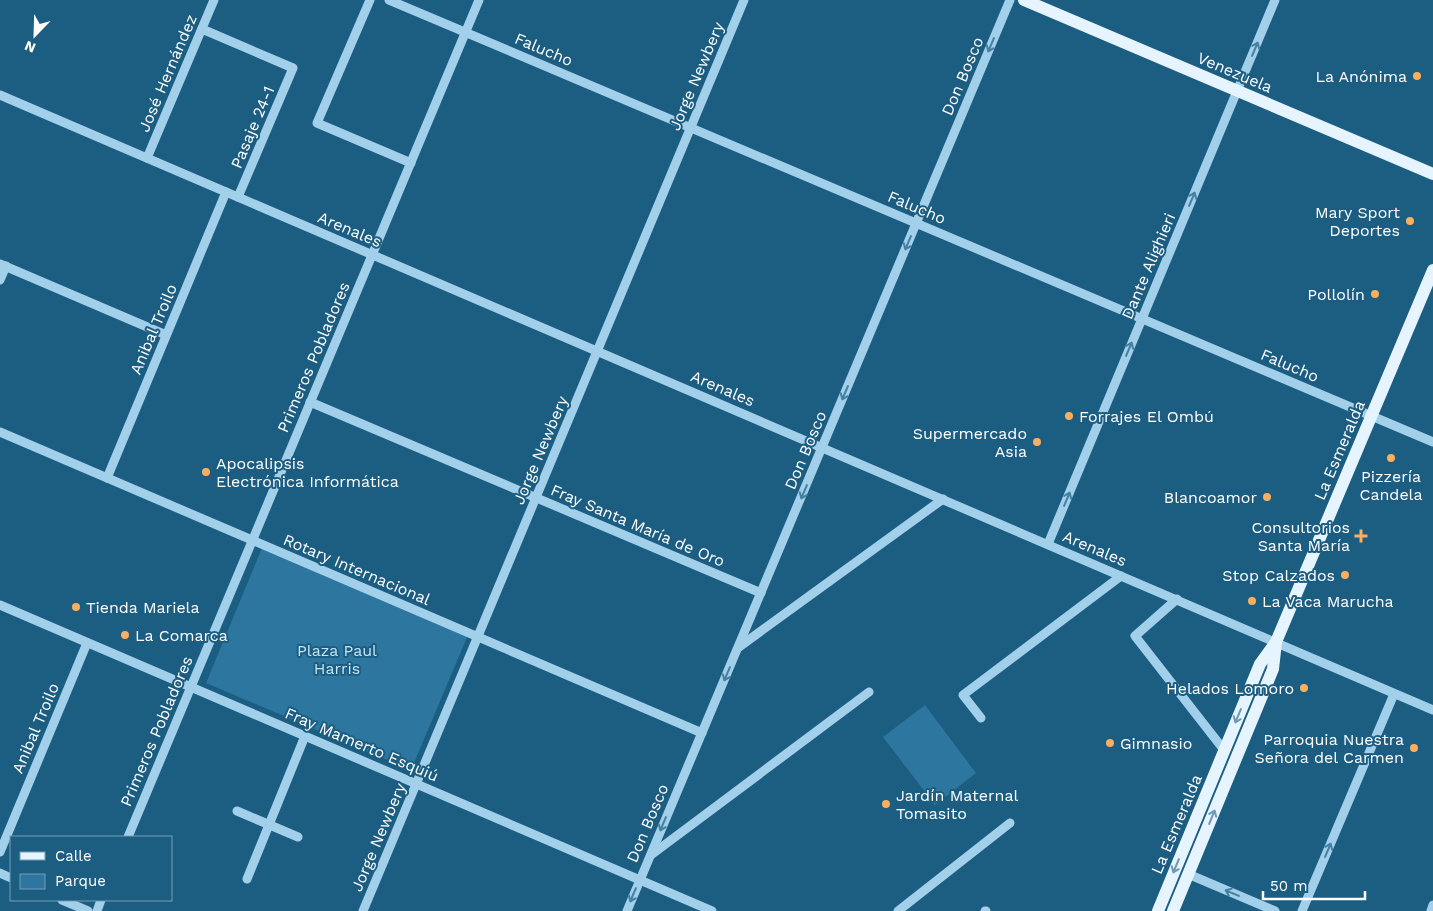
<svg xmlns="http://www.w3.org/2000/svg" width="1433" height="911" font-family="'Work Sans',sans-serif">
	<rect width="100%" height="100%" fill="#1c5d82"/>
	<g fill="#2c769f">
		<polygon points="262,548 468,635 411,770 206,683"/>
		<polygon points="925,705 976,773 935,805 883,737"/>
	</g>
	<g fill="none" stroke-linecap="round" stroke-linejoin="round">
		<g stroke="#a2d0ea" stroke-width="9">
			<polyline points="370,0 317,123 411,163"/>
			<polyline points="389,0 1433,442"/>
			<polyline points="202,29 293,68 238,197"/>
			<polyline points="0,95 1433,710"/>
			<polyline points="147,158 214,0"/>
			<polyline points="0,264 166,335"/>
			<polyline points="0,280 6,266"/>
			<polyline points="310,402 761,593"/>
			<polyline points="0,432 702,733"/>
			<polyline points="107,478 226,192"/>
			<polyline points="1048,544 1275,0"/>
			<polyline points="1177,599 1135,636 1224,750"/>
			<polyline points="0,605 712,911"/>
			<polyline points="739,647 943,499"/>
			<polyline points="981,718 963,695 1121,576"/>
			<polyline points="237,811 298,837"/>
			<polyline points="128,837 479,0"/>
			<polyline points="0,852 87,643"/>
			<polyline points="651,855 869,692"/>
			<polyline points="0,873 11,878"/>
			<polyline points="1188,874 1275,911"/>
			<polyline points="247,879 305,736"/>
			<polyline points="62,900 88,911"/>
			<polyline points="97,911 101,900"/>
			<polyline points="363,911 744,0"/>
			<polyline points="627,911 1010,0"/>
			<polyline points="898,911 1010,823"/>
			<polyline points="985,911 986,911"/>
			<polyline points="1302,911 1394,694"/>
			<polyline points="1431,911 1433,905"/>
		</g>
		<g stroke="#e5f4fe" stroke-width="12">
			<polyline points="1024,0 1433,174"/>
			<polyline points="1158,911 1260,664 1276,642 1433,270"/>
			<polyline points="1173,911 1273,669 1276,642"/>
		</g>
	</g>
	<defs><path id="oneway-shaft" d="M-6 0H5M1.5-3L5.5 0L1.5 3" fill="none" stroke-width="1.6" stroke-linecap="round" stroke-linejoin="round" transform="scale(1.25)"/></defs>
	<g stroke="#4480a1">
		<use href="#oneway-shaft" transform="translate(991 45) rotate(113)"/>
		<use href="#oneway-shaft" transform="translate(1255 49) rotate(-67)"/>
		<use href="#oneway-shaft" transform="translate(1192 199) rotate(-67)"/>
		<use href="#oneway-shaft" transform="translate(908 243) rotate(113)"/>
		<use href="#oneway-shaft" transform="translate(1129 349) rotate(-67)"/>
		<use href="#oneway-shaft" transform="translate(845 393) rotate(113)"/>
		<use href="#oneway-shaft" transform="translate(804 492) rotate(113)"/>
		<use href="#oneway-shaft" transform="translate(1067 499) rotate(-67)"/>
		<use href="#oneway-shaft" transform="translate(727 674) rotate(113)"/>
		<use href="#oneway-shaft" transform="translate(663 824) rotate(113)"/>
		<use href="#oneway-shaft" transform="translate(1328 850) rotate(-67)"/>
		<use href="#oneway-shaft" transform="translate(1232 893) rotate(-157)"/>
		<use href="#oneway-shaft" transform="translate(633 895) rotate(113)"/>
	</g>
	<g stroke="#6c99b4">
		<use href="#oneway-shaft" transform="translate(1238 716) rotate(113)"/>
		<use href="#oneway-shaft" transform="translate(1212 817) rotate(-68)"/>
		<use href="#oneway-shaft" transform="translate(1176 866) rotate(113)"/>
	</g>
	<g fill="#faaf5f" stroke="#1c5d82" stroke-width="2">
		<circle cx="1417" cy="76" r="5"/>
		<circle cx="1410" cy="221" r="5"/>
		<circle cx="1375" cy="294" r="5"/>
		<circle cx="1069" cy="416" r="5"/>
		<circle cx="1037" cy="442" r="5"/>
		<circle cx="1391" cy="458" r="5"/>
		<circle cx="206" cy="472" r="5"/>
		<circle cx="1267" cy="497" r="5"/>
		<path d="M1358.5 528.5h5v5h5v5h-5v5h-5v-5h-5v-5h5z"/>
		<circle cx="1345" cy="575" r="5"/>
		<circle cx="1252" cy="601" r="5"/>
		<circle cx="76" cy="607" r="5"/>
		<circle cx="125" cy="635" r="5"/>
		<circle cx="1304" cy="688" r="5"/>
		<circle cx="1110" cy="743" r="5"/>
		<circle cx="1414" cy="748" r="5"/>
		<circle cx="886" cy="804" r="5"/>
	</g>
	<g text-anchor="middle" stroke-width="4" stroke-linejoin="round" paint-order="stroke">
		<g font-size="16" fill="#fff" stroke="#1c5d82">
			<text transform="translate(544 49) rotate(23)" y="6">Falucho</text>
			<text transform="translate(1235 72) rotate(23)" y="6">Venezuela</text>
			<text transform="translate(167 73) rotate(-67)" y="6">José Hernández</text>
			<text transform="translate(696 76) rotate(-67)" y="6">Jorge Newbery</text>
			<text transform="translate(962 76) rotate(-67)" y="6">Don Bosco</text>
			<text transform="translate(252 127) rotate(-67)" y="6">Pasaje 24-1</text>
			<text transform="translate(917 207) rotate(23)" y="6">Falucho</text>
			<text transform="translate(350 229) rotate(23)" y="6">Arenales</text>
			<text transform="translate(1148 266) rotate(-67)" y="6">Dante Alighieri</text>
			<text transform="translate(153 329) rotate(-67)" y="6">Anibal Troilo</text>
			<text transform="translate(313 357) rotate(-67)" y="6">Primeros Pobladores</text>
			<text transform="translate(1290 365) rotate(23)" y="6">Falucho</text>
			<text transform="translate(723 388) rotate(23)" y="6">Arenales</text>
			<text transform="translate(540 450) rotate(-67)" y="6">Jorge Newbery</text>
			<text transform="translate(805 450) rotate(-67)" y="6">Don Bosco</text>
			<text transform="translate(1339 450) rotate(-67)" y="6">La Esmeralda</text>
			<text transform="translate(638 525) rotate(23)" y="6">Fray Santa María de Oro</text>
			<text transform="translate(1095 548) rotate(23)" y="6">Arenales</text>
			<text transform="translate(357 569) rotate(23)" y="6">Rotary Internacional</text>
			<text transform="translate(35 728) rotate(-67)" y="6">Anibal Troilo</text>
			<text transform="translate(156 731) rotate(-67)" y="6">Primeros Pobladores</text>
			<text transform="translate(362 744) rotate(23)" y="6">Fray Mamerto Esquiú</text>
			<text transform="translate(647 823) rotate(-67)" y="6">Don Bosco</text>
			<text transform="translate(1176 824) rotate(-67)" y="6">La Esmeralda</text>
			<text transform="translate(378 837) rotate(-67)" y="6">Jorge Newbery</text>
		</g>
		<g font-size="16" fill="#fff" stroke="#1c5d82" text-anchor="end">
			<text x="1407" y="82">La Anónima</text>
			<text x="1400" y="218">Mary Sport<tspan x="1400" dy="18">Deportes</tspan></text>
			<text x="1365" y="300">Pollolín</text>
			<text x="1079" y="422" text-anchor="start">Forrajes El Ombú</text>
			<text x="1027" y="439">Supermercado<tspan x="1027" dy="18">Asia</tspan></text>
			<text x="216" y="469" text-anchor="start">Apocalipsis<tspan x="216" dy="18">Electrónica Informática</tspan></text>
			<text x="1391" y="482" text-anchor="middle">Pizzería<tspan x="1391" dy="18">Candela</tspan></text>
			<text x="1257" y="503">Blancoamor</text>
			<text x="1350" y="533">Consultorios<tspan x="1350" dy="18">Santa María</tspan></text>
			<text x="1335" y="581">Stop Calzados</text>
			<text x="1262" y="607" text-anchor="start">La Vaca Marucha</text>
			<text x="86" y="613" text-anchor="start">Tienda Mariela</text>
			<text x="135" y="641" text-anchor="start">La Comarca</text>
			<text x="1294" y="694">Helados Lomoro</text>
			<text x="1404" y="745">Parroquia Nuestra<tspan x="1404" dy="18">Señora del Carmen</tspan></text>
			<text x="1120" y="749" text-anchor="start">Gimnasio</text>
			<text x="896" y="801" text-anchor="start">Jardín Maternal<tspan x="896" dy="18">Tomasito</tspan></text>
		</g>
		<g font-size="16" fill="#c6e6f7" stroke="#1c5d82">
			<text x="337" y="656">Plaza Paul<tspan x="337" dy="18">Harris</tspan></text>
		</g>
	</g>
	<rect x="10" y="836" width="162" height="65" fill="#1c5d82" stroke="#779eb4"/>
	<rect x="20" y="852" width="25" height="8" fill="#e5f4fe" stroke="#779eb4"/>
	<text x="55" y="861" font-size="15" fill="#ffffff">Calle</text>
	<rect x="20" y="874" width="25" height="15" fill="#2c769f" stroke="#779eb4"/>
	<text x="55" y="886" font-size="15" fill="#ffffff">Parque</text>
	<g transform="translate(35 35) rotate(203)" stroke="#1c5d82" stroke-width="4" paint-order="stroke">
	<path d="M0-4L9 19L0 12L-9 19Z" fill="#ffffff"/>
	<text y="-8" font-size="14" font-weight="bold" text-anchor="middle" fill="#ffffff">N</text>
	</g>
	<path d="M1263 891v8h102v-8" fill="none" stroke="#ffffff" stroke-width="2.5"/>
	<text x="1270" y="891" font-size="15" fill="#ffffff" stroke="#1c5d82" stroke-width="4" paint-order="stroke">50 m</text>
</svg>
